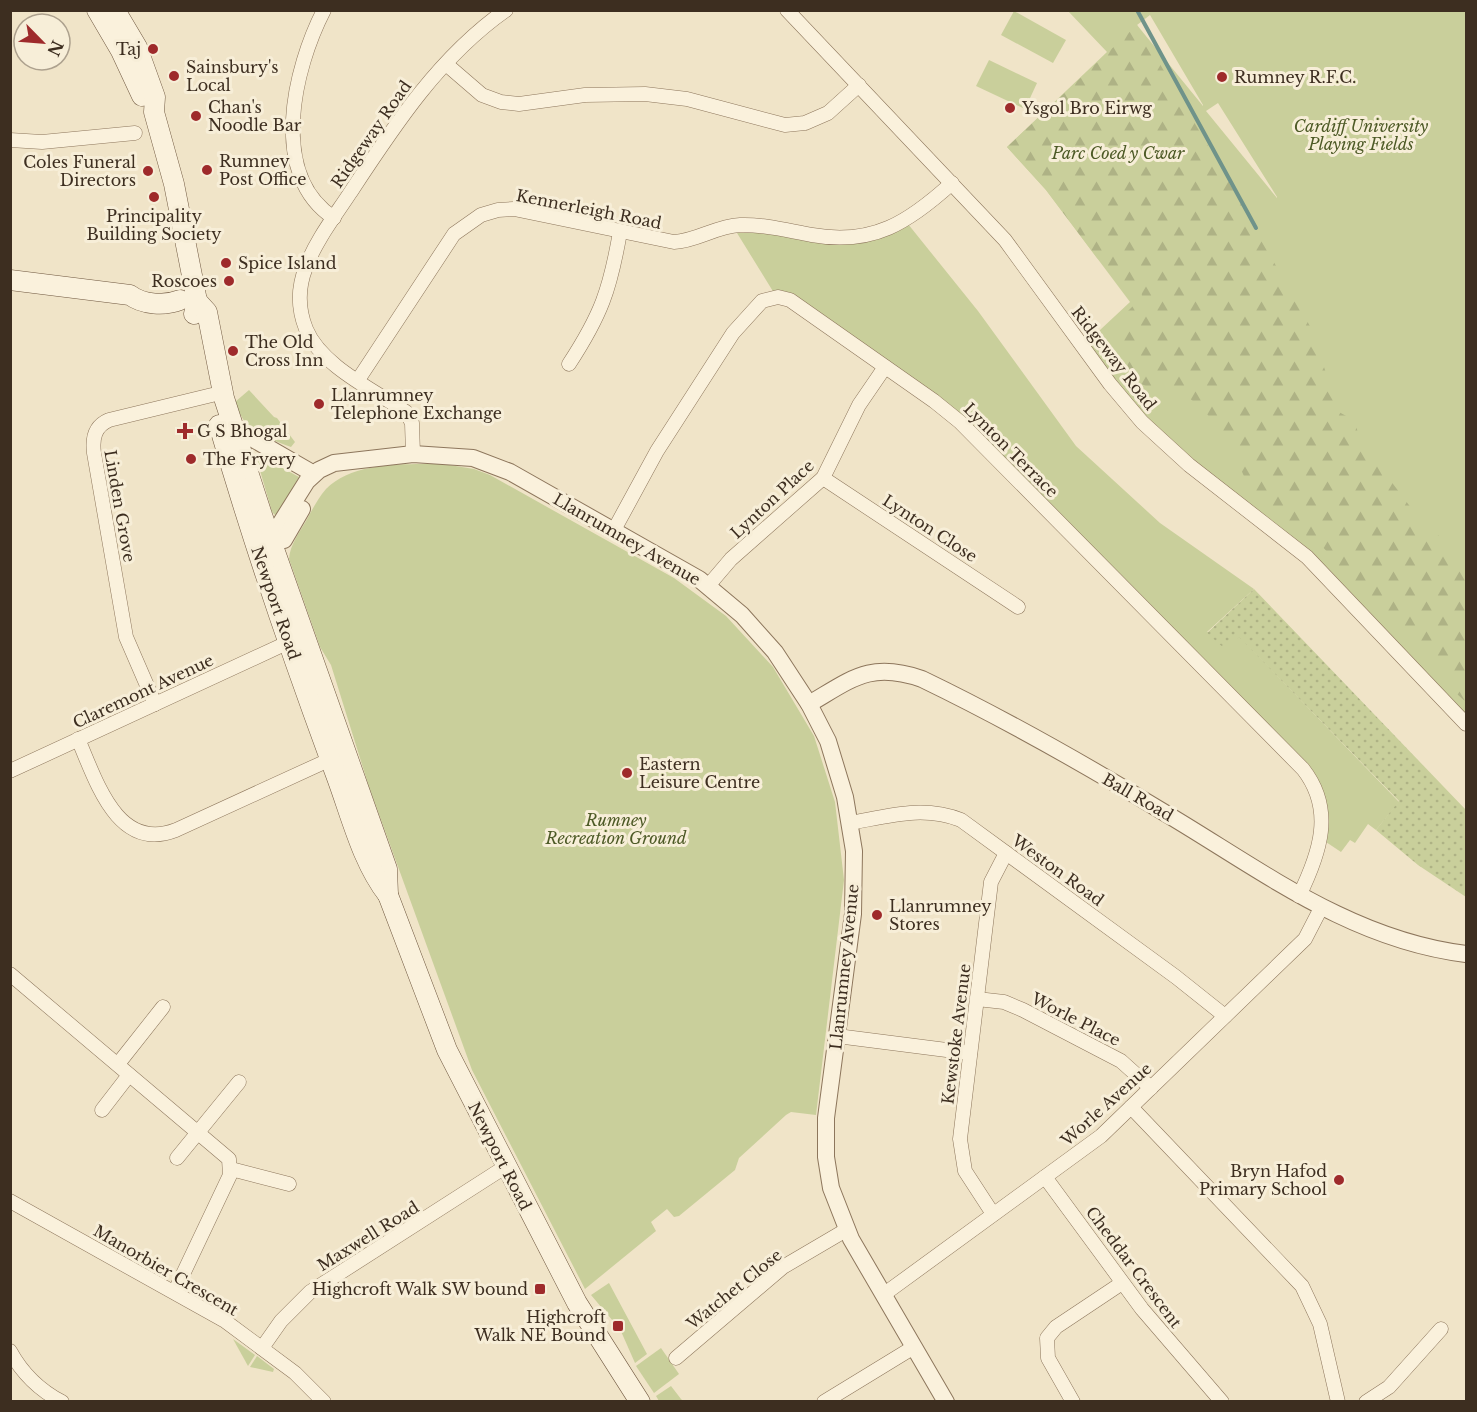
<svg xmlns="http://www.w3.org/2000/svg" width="1477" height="1412" font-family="'Libre Baskerville',serif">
	<defs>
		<pattern id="forest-firs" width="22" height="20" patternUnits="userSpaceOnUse" patternTransform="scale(1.5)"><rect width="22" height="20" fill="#c9cf9b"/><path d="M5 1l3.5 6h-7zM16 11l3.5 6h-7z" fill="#aeb285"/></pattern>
		<pattern id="garden-dots" width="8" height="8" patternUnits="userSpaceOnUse" patternTransform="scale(1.5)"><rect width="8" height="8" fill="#c9cf9b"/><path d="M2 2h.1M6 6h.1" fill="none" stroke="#aeb285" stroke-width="1.8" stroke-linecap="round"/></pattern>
	</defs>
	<rect width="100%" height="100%" fill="#f0e4c8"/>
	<g fill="#c9cf9b" fill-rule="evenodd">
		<polygon points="1014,11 1066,40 1053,63 1001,35"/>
		<path d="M1068,11H1466V717L1310,554L1192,462L1146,419L1085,344L1130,302L1046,190L1007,147L1107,52ZM1150,15L1203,105V106L1137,25ZM1218,103L1277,197V198L1206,111Z"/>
		<polygon points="989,60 1037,83 1025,109 976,86"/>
		<polygon points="908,224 978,311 1076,446 1160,523 1254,589 1207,632 1239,636 1399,802 1376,830 1368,824 1355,843 1350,840 1341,852 1326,842 1323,795 965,421 774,293 737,233 760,233 761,230 809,239"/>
		<path d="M249,390L274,417L277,418L295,442L291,447C263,436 245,433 235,402Z"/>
		<polygon points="255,453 299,477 276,516 272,512"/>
		<path d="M443,464L474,469L490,475L674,578L726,616L773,667L814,736L835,802L844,880L816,1115L791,1112L786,1115L739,1158L735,1170L679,1216L674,1217L667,1209L651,1222L656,1231L585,1289L472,1070L369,787L331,665L320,647L289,559C290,545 299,533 306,521C312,510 318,498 326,489C353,461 407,464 443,464Z"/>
		<polygon points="609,1283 647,1354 635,1363 616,1320 613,1321 591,1295"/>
		<polygon points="233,1339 255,1355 248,1366"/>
		<polygon points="661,1348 679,1374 654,1393 636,1366"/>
		<polygon points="257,1356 274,1369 273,1372 250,1367"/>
		<polygon points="671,1386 681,1399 683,1401 659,1401 656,1396"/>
	</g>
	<polygon fill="url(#forest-firs)" points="1137,25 1218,163 1311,328 1339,412 1355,421 1362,450 1387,476 1427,529 1448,541 1458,565 1466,570 1466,702 1449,687 1441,662 1416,650 1358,588 1344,582 1335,560 1317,541 1283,524 1269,506 1250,490 1229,442 1203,409 1179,390 1150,388 1135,381 1118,345 1120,326 1126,313 1142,297 1141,288 1128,287 1097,258 1046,190 1007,147"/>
	<polygon fill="url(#garden-dots)" points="1254,589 1466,810 1466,897 1418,865 1376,830 1399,801 1239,637 1225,649 1207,633"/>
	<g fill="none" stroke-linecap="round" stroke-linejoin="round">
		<polyline stroke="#6f938a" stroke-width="4" points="1137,10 1256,228"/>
		<defs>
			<g id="minor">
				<path d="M324,10C294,68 268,175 334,218"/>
				<polyline points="787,10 1005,240 1110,384 1142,422 1189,465 1307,557 1466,724"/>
				<polyline points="446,64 482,95 501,102 519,104 585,95 645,94 687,99 785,125 805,123 828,113 859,85"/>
				<polyline points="10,140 42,142 135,133"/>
				<path d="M569,364C601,315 610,290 620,232"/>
				<path d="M358,380L454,234L481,215L498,210L514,209L674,242C697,241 716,226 740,225C764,224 789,231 812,235C873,246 909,222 952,183"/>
				<path d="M413,454L412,423L406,412C374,390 321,366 306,329C298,309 298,287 306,267C316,240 335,216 350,193C394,126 439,57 506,10"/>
				<polyline points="823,478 1018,607"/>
				<path d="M614,530L657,451L733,333L762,301L778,297L790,300L934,401L960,422L1303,769C1335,810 1320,853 1299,896"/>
				<polyline points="708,586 731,559 823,478 859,405 885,367"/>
				<path d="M155,704L126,637L94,453C92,438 95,426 109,420L212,395"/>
				<path d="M78,739C96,780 117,853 176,830L331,759"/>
				<polyline points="10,771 289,642"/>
				<path d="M850,823C889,816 923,805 961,820L1176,977L1225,1016"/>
				<polyline points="10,974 229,1159 230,1175 175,1291"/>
				<polyline points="977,999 1004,1002 1023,1010 1121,1061 1151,1088"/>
				<polyline points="837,1036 970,1053"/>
				<polyline points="118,1064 163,1007"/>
				<polyline points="1131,1107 1302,1286 1320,1324 1338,1402"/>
				<polyline points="102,1110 129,1075"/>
				<polyline points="177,1158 239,1082"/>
				<polyline points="231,1169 289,1184"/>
				<polyline points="1045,1177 1142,1309 1222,1402"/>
				<polyline points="10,1201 225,1321 295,1373 324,1402"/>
				<polyline points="993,1214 965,1171 960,1139 991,882 1006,853"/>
				<polyline points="883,1295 1101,1136 1305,939 1321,908"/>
				<polyline points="262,1348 281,1321 310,1292 505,1167"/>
				<path d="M10,1351C22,1373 39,1390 62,1402"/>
				<polyline points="676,1358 783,1267 846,1230"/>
				<polyline points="824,1402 914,1347"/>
				<polyline points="1073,1402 1048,1358 1047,1338 1056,1327 1122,1283"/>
				<polyline points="1366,1402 1389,1387 1441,1329"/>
			</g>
			<g id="tertiary">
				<polyline points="234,428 314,474"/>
				<polyline points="270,540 307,481 319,470 334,463 413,454 473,458 510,472 699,579 742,615 775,652 809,704 828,741 845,797 854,851 853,914 826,1118 826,1157 831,1188 851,1239 946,1402"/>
				<polyline points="262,542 284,540 302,509"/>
				<path d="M809,704C852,679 870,661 922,679C1005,719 1086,765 1165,813C1261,870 1351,940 1466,954"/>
			</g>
			<g id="secondary">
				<polyline points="97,10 121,51 142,96"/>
				<polyline points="115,10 137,47 155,97 154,112 174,184 197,301 194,314"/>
				<path d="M10,280L130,295C143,305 165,306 180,300"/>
				<polyline points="197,301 207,312 224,398 262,515 387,869 388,895 447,1050 577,1303 640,1402"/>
				<path d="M219,425C253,543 293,659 336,775C351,815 362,862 388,895"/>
			</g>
		</defs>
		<use href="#minor" stroke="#8d765c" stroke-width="15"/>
		<use href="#tertiary" stroke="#8d765c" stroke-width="18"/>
		<use href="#secondary" stroke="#6f573f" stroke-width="21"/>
		<use href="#minor" stroke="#faf1dc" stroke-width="14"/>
		<use href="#tertiary" stroke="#faf1dc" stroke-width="16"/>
		<use href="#secondary" stroke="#faf1dc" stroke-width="20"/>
	</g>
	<g fill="#9e2a2b" stroke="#f7eed8" stroke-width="2">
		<circle cx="153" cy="49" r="6"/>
		<circle cx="174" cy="76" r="6"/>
		<circle cx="1222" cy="77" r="6"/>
		<circle cx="1010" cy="108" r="6"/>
		<circle cx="196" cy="116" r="6"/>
		<circle cx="207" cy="170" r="6"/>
		<circle cx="148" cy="171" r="6"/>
		<circle cx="154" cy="197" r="6"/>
		<circle cx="226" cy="263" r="6"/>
		<circle cx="229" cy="281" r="6"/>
		<circle cx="233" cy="351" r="6"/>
		<circle cx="319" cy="404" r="6"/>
		<path d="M182 422h6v6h6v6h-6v6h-6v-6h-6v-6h6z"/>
		<circle cx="191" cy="459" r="6"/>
		<circle cx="627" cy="773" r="6"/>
		<circle cx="877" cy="915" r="6"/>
		<circle cx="1339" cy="1180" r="6"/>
		<rect x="534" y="1283" width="12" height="12" rx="3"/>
		<rect x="612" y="1320" width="12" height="12" rx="3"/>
	</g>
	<g text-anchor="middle" stroke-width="6" stroke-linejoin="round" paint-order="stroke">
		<g font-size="16" fill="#3d2e20" stroke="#f7eed8" text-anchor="start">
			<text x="141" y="55" text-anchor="end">Taj</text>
			<text x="186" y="73">Sainsbury's<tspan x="186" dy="18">Local</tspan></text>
			<text x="1234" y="83">Rumney R.F.C.</text>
			<text x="208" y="113">Chan's<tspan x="208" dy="18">Noodle Bar</tspan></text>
			<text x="1022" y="114">Ysgol Bro Eirwg</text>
			<text x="219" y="167">Rumney<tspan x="219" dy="18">Post Office</tspan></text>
			<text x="136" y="168" text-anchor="end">Coles Funeral<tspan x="136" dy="18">Directors</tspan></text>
			<text x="154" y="222" text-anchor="middle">Principality<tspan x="154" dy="18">Building Society</tspan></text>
			<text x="238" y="269">Spice Island</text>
			<text x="217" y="287" text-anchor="end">Roscoes</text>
			<text x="245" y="348">The Old<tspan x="245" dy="18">Cross Inn</tspan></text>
			<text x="331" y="401">Llanrumney<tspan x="331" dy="18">Telephone Exchange</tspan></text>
			<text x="197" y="437">G S Bhogal</text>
			<text x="203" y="465">The Fryery</text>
			<text x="639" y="770">Eastern<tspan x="639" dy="18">Leisure Centre</tspan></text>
			<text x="889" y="912">Llanrumney<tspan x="889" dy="18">Stores</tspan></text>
			<text x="1327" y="1177" text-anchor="end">Bryn Hafod<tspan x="1327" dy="18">Primary School</tspan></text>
			<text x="528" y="1295" text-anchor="end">Highcroft Walk SW bound</text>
			<text x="606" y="1323" text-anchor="end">Highcroft<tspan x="606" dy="18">Walk NE Bound</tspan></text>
		</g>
		<g font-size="16" font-style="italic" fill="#4d5a26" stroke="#f7eed8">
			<text x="1361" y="132">Cardiff University<tspan x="1361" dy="18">Playing Fields</tspan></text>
			<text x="1118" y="159">Parc Coed y Cwar</text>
			<text x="616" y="826">Rumney<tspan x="616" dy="18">Recreation Ground</tspan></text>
		</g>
		<g font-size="16" fill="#3d2e20" stroke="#f7eed8">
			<text transform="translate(371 134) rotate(-55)" y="6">Ridgeway Road</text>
			<text transform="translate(589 209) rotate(11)" y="6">Kennerleigh Road</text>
			<text transform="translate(1114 358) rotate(52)" y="6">Ridgeway Road</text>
			<text transform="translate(1011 450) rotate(45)" y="6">Lynton Terrace</text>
			<text transform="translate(772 499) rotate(-43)" y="6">Lynton Place</text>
			<text transform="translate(120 506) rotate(80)" y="6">Linden Grove</text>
			<text transform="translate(930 528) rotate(33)" y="6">Lynton Close</text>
			<text transform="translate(627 539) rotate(30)" y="6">Llanrumney Avenue</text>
			<text transform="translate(276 603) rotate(71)" y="6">Newport Road</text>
			<text transform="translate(143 691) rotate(-25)" y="6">Claremont Avenue</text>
			<text transform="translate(1138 797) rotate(30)" y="6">Ball Road</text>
			<text transform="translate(1058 870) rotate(36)" y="6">Weston Road</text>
			<text transform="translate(844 967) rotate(-84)" y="6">Llanrumney Avenue</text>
			<text transform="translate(1076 1019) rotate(27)" y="6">Worle Place</text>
			<text transform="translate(956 1034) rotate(-83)" y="6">Kewstoke Avenue</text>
			<text transform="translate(1106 1104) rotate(-42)" y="6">Worle Avenue</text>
			<text transform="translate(500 1156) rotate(63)" y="6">Newport Road</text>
			<text transform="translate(368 1236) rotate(-32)" y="6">Maxwell Road</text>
			<text transform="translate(1134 1267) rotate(53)" y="6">Cheddar Crescent</text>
			<text transform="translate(166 1270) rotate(30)" y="6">Manorbier Crescent</text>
			<text transform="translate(734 1289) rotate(-39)" y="6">Watchet Close</text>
		</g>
	</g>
	<rect width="1477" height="1412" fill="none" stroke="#3d2e20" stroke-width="24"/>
	<g transform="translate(42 42) rotate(115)"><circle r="28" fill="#f7eed8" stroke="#ada18e" stroke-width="1.5"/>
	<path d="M0-4.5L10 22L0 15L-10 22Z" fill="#9e2a2b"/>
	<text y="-9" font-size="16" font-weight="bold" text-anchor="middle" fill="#3d2e20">N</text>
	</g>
</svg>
